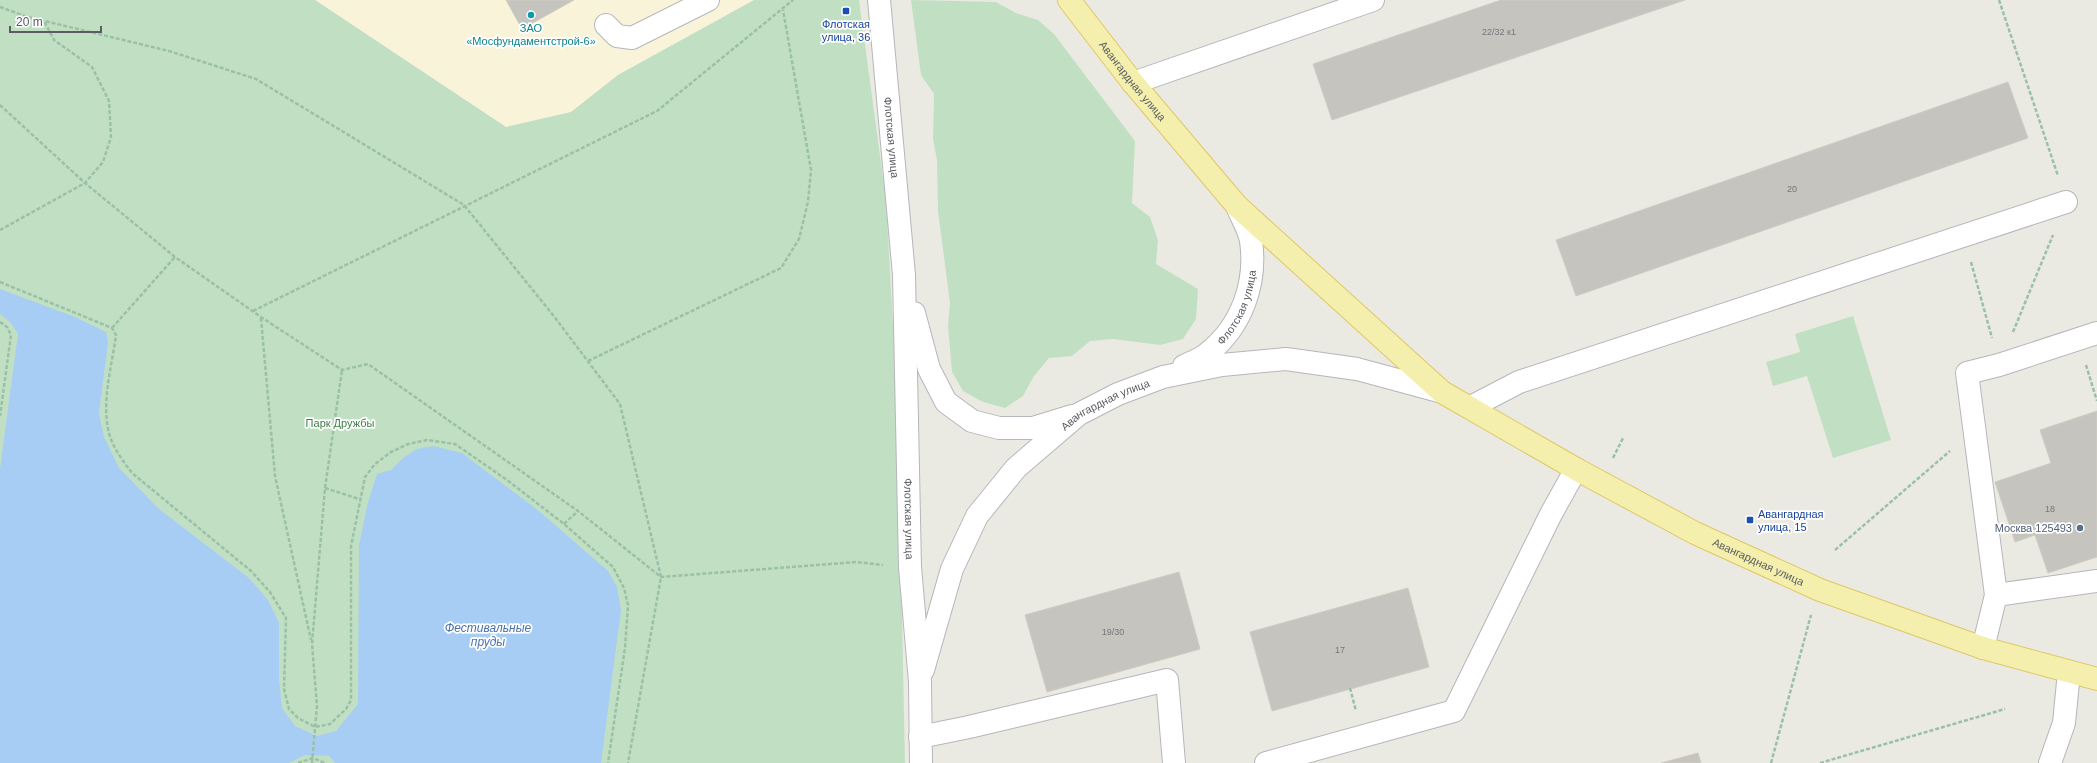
<svg xmlns="http://www.w3.org/2000/svg" width="2097" height="763" font-family="Arial,sans-serif">
	<rect width="100%" height="100%" fill="#ebeae2"/>
	<polygon fill="#f9f4d9" points="315,0 754,0 618,75 571,112 506,127"/>
	<g fill="#c1e0c3">
		<polygon points="0,0 315,0 506,127 571,112 618,75 754,0 859,0 886,200 898,416 905,763 0,763"/>
		<polygon points="911,0 996,2 1016,13 1038,20 1054,34 1135,141 1132,203 1150,217 1158,240 1156,264 1198,289 1196,319 1183,339 1160,345 1113,339 1090,341 1072,356 1049,358 1034,376 1023,396 1005,408 983,402 963,391 952,372 948,326 950,303 938,211 937,160 933,139 934,94 921,75"/>
		<polygon points="1853,316 1891,440 1833,458 1807,376 1773,386 1766,362 1800,352 1795,334"/>
	</g>
	<polygon fill="#a8cdf4" points="0,289 75,317 106,332 108,343 99,413 104,437 119,468 159,509 249,578 268,600 279,623 279,679 282,708 295,726 317,736 336,731 358,704 359,545 368,502 377,474 391,470 404,457 417,449 433,446 462,453 539,511 608,571 617,587 621,610 601,763 335,763 329,756 305,755 289,763 0,763 0,469 18,334 10,322 0,314"/>
	<g fill="#c6c4be" stroke="#cfccc1">
		<polygon points="506,0 574,0 522,29"/>
		<polygon points="1501,0 1685,0 1332,120 1313,64"/>
		<polygon points="2008,82 2028,138 1576,296 1556,240"/>
		<polygon points="2097,411 2097,557 2048,573 2035,535 2015,542 1995,482 2051,463 2040,430"/>
		<polygon points="1179,572 1200,649 1047,692 1025,615"/>
		<polygon points="1408,588 1429,667 1272,711 1250,632"/>
		<polygon points="1698,753 1701,763 1661,763"/>
	</g>
	<g fill="none" stroke-linecap="round" stroke-linejoin="round">
		<defs>
			<g id="minor">
				<path id="s1" d="M879,0L904,275L910,567L920,682L921,763"/>
				<polyline points="606,25 617,36 632,38 708,0"/>
				<polyline points="1133,83 1373,0"/>
				<polyline points="914,313 929,369 946,402 972,421 999,428 1033,428 1072,416"/>
				<path id="s2" d="M1184,366C1192,362 1201,359 1208,353C1242,326 1257,283 1251,241C1249,229 1241,217 1237,206"/>
				<polyline points="1471,407 1519,382 2066,202"/>
				<polyline points="1996,595 1967,373 1999,365 2097,333"/>
				<polyline points="1983,648 1996,595 2097,581"/>
				<path id="s3" d="M923,670L952,569L977,516L1016,468L1079,414L1118,394L1163,377L1222,365L1286,359L1357,369L1442,392"/>
				<polyline points="920,737 969,727 1167,680 1174,763"/>
				<polyline points="1266,763 1454,711 1551,514 1576,469"/>
				<polyline points="2050,763 2064,723 2069,672"/>
			</g>
			<g id="major">
				<path id="s4" d="M1069,0L1133,83L1237,206L1442,392L1576,469L1695,533L1820,590L1983,648L2097,679"/>
			</g>
		</defs>
		<use href="#minor" stroke="#b4b6bb" stroke-width="24"/>
		<use href="#major" stroke="#e0c766" stroke-width="24"/>
		<g stroke="#9ac0a8" stroke-width="2.5" stroke-dasharray="4 2" stroke-linecap="butt">
			<polyline points="1999,0 2058,176"/>
			<polyline points="0,7 28,17 169,51 256,79 464,205 553,315 620,404 661,577 628,763"/>
			<polyline points="0,105 85,183 175,257 261,317 342,370 368,364 578,511 661,577 856,562 883,565"/>
			<polyline points="0,230 85,183 103,162 111,137 109,101 92,67 54,40 44,21"/>
			<polyline points="1971,262 1992,338"/>
			<path d="M0,282L112,328L116,335C112,366 101,402 109,433C113,448 123,461 132,473L251,571L270,592L286,618L284,689L289,709L298,718L315,727L330,724L346,709L351,700V546L365,477L375,464L391,452L408,444L427,440L455,444L507,480L564,524L613,567L624,588L628,605L625,648L608,763"/>
			<polyline points="253,311 657,111 793,0"/>
			<polyline points="261,318 275,476 311,640"/>
			<polyline points="0,322 7,327 11,335 0,416"/>
			<polyline points="112,328 175,257"/>
			<polyline points="2013,332 2053,235"/>
			<polyline points="588,361 781,268 799,239 808,202 811,170 783,10"/>
			<polyline points="2086,365 2097,401"/>
			<polyline points="1613,458 1623,438"/>
			<polyline points="325,488 359,499"/>
			<polyline points="564,524 578,511"/>
			<polyline points="1835,550 1950,451"/>
			<polyline points="1350,688 1356,711"/>
			<polyline points="298,763 313,758 325,763"/>
			<polyline points="312,763 317,706 312,644 325,488 342,370"/>
			<polyline points="1771,763 1811,615"/>
			<polyline points="1820,763 2005,709"/>
		</g>
		<use href="#minor" stroke="#fff" stroke-width="22"/>
		<use href="#major" stroke="#f5efad" stroke-width="22"/>
	</g>
	<g fill="#1a4fb4" stroke="#fff" stroke-width="1.5">
		<rect x="842" y="7" width="8" height="8" rx="2"/>
		<rect x="1746" y="516" width="8" height="8" rx="2"/>
	</g>
	<circle fill="#0f9aa8" stroke="#fff" stroke-width="1.5" cx="531" cy="15" r="4"/>
	<circle fill="#5c6f8a" stroke="#fff" stroke-width="1.5" cx="2080" cy="528" r="4"/>
	<g text-anchor="middle" stroke-width="3.5" stroke-linejoin="round" paint-order="stroke">
		<g font-size="9" fill="#757678">
			<text x="1499" y="35">22/32 к1</text>
			<text x="1792" y="192">20</text>
			<text x="2050" y="512">18</text>
			<text x="1113" y="635">19/30</text>
			<text x="1340" y="653">17</text>
		</g>
		<g font-size="11" fill="#164399" stroke="#fff">
			<text x="846" y="28">Флотская<tspan x="846" dy="13">улица, 36</tspan></text>
			<text x="1758" y="518" text-anchor="start">Авангардная<tspan x="1758" dy="13">улица, 15</tspan></text>
		</g>
		<g font-size="11" fill="#0d838f" stroke="#fff">
			<text x="531" y="32">ЗАО<tspan x="531" dy="13">«Мосфундаментстрой-6»</tspan></text>
		</g>
		<g font-size="11" fill="#5a5c61" stroke="#fff">
			<text dy="4" stroke="none"><textPath href="#s4" startOffset="103">Авангардная улица</textPath></text>
			<text dy="4" stroke="none"><textPath href="#s1" startOffset="138">Флотская улица</textPath></text>
			<text dy="4" stroke="none"><textPath href="#s2" startOffset="83">Флотская улица</textPath></text>
			<text dy="4" stroke="none"><textPath href="#s3" startOffset="336">Авангардная улица</textPath></text>
			<text dy="4" stroke="none"><textPath href="#s1" startOffset="520">Флотская улица</textPath></text>
			<text dy="4" stroke="none"><textPath href="#s4" startOffset="902">Авангардная улица</textPath></text>
		</g>
		<g font-size="11" fill="#3d7c45" stroke="#fff">
			<text x="340" y="427">Парк Дружбы</text>
		</g>
		<g font-size="11" fill="#4e5e75" stroke="#fff" text-anchor="end">
			<text x="2072" y="532">Москва 125493</text>
		</g>
		<g font-size="12" font-style="italic" fill="#4c73ac" stroke="#fff">
			<text x="488" y="632">Фестивальные<tspan x="488" dy="14">пруды</tspan></text>
		</g>
	</g>
	<path d="M10 26v6h91v-6" fill="none" stroke="#5a5c61" stroke-width="2"/>
	<text x="16" y="26" font-size="12" fill="#5a5c61" stroke="#ffffff" stroke-width="3" paint-order="stroke">20 m</text>
</svg>
